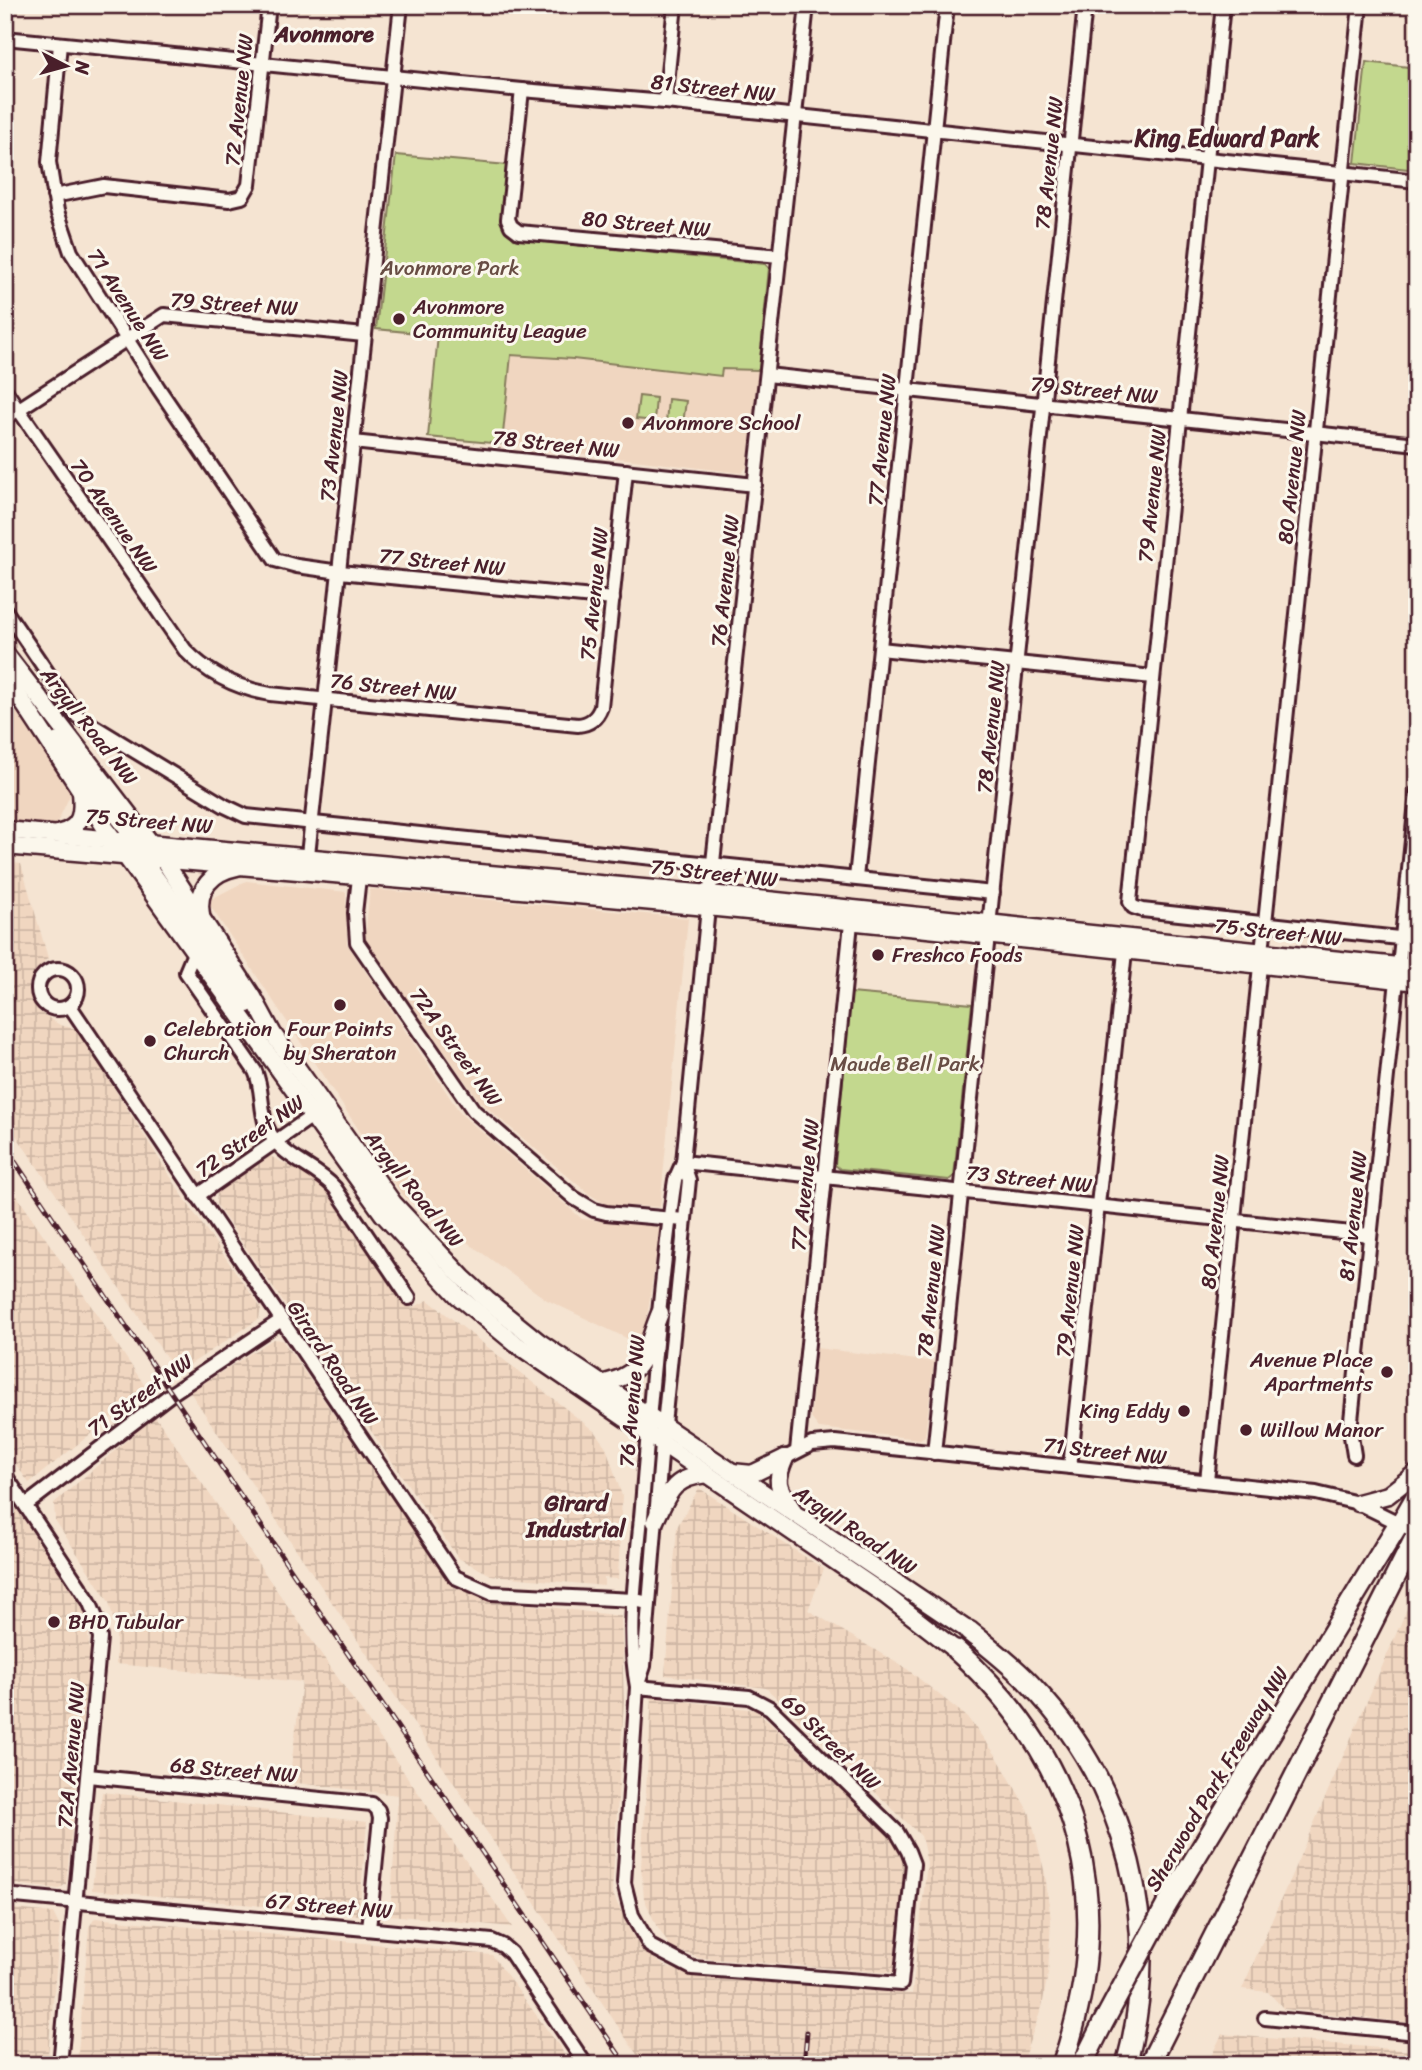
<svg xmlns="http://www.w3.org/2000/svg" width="1422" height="2070" font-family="Sriracha,sans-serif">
	<defs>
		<pattern id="industrial-grid" width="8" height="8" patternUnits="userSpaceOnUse" patternTransform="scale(1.75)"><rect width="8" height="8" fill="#f0d6c0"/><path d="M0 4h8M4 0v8" fill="none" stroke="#cfb7a5"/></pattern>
	</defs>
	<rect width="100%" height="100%" fill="#f5e4d2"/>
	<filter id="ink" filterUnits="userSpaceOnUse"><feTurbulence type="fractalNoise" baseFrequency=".0143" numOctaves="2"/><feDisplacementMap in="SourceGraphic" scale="14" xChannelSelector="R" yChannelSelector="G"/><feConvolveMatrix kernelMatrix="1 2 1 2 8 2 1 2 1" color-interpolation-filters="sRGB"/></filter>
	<g filter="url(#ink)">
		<g fill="#f0d6c0">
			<polygon points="511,355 573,359 721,376 722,369 759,370 747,467 741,473 502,444"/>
			<polygon points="5,696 72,791 56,825 5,821"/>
			<polygon points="246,881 346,892 347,944 461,1114 582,1219 660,1227 643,1346 547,1300 402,1195 207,901"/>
			<polygon points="370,889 688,918 660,1207 607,1205 589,1194 480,1102 365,939"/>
			<polygon points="816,1348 934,1362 925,1436 920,1439 819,1428 811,1418"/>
		</g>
		<g fill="url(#industrial-grid)">
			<polygon points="5,862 21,864 48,958 36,971 29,984 38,1011 60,1025 76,1029 190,1207 261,1308 259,1319 177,1373 5,1119"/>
			<polygon points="268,1155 324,1184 412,1308 428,1300 594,1431 606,1447 622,1496 618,1579 604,1578 604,1586 491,1575 458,1558 216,1204 217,1193"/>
			<polygon points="5,1178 147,1389 29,1483 5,1449"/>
			<polygon points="273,1339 282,1340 454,1587 485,1599 621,1616 624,1701 612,1892 632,1935 643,1951 666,1967 695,1976 912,1994 927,1863 921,1836 766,1688 665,1675 677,1527 699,1488 824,1569 808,1610 907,1669 967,1717 996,1755 1030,1814 1045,1874 1051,1920 1048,1973 1042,2007 1021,2065 644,2065 190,1392"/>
			<polygon points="155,1416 512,1927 390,1915 398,1795 289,1782 302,1682 116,1664 116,1630 109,1602 55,1520 54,1503"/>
			<polygon points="5,1492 85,1611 90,1651 66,1884 59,1889 5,1883"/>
			<polygon points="1417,1586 1417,2019 1413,2023 1284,2009 1268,1992 1242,1989"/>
			<polygon points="652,1697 756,1710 890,1835 903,1852 907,1867 896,1973 699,1958 671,1948 656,1925 644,1898 641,1867"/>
			<polygon points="102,1792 367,1822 359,1915 92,1890"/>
			<polygon points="5,1908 53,1913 60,1927 47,2065 5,2065"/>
			<polygon points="95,1918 492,1955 562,2050 568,2065 77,2065 89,1927"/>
			<polygon points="1222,2034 1413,2051 1412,2065 1207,2065"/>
		</g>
		<g fill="#c3d88e" stroke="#867c5c" stroke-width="2">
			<polygon points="1366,62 1417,68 1417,170 1355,163"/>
			<path d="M396,155L507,165C504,193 493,217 514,239L765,264L769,268L759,370L722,369L721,376L573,359L511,355L502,444L428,437L438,335L376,329Z"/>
			<polygon points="639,396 656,398 654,421 636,419"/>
			<polygon points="668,399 686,401 683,424 666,423"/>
			<polygon points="851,993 972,1004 954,1176 949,1180 840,1169 835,1165"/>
		</g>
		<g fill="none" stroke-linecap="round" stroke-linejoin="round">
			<defs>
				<g id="minor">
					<polyline points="1223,5 1130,902 1133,907 1142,910 1417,940"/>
					<polyline points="5,38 522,90 665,102 1417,181"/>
					<polyline points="60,44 49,162 57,211 71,252 159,389 275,560 297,566 340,572 613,599"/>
					<polyline points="522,90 508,219 511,226 519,232 780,256"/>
					<polyline points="665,102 675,5"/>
					<polyline points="54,196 104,186 229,200 242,197 249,185 269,5"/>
					<polyline points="767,375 1417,444"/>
					<path d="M5,390L185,650C208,674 237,688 270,694L578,725C590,724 597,718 601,707L626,471"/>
					<polyline points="5,418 164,315 364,335"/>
					<polyline points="353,442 755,485"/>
					<polyline points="5,610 77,716 225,806 246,816 993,893"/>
					<polyline points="880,649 1153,677"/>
					<polyline points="307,864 401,5"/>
					<polyline points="360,869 355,913 357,942 474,1111 574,1198 594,1210 606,1213 684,1220"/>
					<polyline points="856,878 947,5"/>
					<polyline points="1262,952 1360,5"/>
					<path d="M194,953L186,972L255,1071C263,1088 260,1108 266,1125C280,1160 313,1163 335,1188L409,1298"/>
					<polyline points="1399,966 1417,792"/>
					<circle cx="58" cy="989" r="20"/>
					<polyline points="70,1006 455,1577 491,1593 634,1600 649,1603"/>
					<polyline points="683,1162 1370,1235"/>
					<polyline points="197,1196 318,1112"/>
					<polyline points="797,1451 851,923"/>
					<polyline points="934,1453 1085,5"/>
					<polyline points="1354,1455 1350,1430 1397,980"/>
					<polyline points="785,1458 812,1444 835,1442 1316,1493 1358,1503 1417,1532"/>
					<polyline points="1070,1467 1125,952"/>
					<polyline points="5,1475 89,1601 97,1620 100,1638 60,2065"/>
					<polyline points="1207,1481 1260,966"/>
					<polyline points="26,1505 171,1394 280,1321"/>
					<polyline points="638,1684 644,1666 662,1444 689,1180 683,1162"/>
					<path d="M637,1687L749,1697L770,1708L897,1832L908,1851L913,1864L901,1984L692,1968L650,1946L632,1915L624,1883L637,1687C626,1629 637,1566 642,1506C650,1402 659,1297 673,1193L675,1180L683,1162L708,908L807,5"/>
					<polyline points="88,1776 372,1804 378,1810 380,1818 369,1929"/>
					<polyline points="5,1895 492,1941 503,1946 511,1953 586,2065"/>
					<polyline points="1265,2018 1417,2033"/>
				</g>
				<g id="major">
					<polyline points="5,653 163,859 253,997 273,1034 393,1203 463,1278 487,1300 539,1342 969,1631"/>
					<polyline points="5,675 106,829 383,1214 458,1296 516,1344 885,1595 956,1650"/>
					<polyline points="58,741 140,844"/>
					<polyline points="5,830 710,894 1417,968"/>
					<path d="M60,833C82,828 83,812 81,792"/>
					<path d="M5,846C173,861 341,874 509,889C812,915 1115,949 1417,982"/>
					<polyline points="135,854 150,870 247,1004"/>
					<path d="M201,915C196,889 212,872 237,867"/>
					<path d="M600,1384C648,1374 643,1354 660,1313"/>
					<path d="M785,1458C774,1483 778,1487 792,1509"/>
					<polyline points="732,1472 752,1474 785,1458"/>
					<polyline points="1358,1503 1388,1495 1417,1472"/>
					<path d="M655,1521C669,1492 672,1478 707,1474"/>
					<polyline points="1399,1523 1417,1492"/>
				</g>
				<g id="highway">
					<path d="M969,1631C990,1648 1011,1664 1030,1684C1128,1786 1164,1929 1126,2065"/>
					<path d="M956,1650C1083,1764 1118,1903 1062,2065"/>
					<polyline points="1166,1906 1399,1523"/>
					<polyline points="1082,2065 1102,2025"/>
					<polyline points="1149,2065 1417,1534"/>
				</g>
			</defs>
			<use href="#minor" stroke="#4a1f2b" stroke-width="18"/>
			<use href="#major" stroke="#4a1f2b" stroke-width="21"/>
			<use href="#highway" stroke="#4a1f2b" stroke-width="24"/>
			<use href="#minor" stroke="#fbf7ec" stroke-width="12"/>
			<use href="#major" stroke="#fbf7ec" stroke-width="16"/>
			<use href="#highway" stroke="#fbf7ec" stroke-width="19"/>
			<defs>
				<g id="rail">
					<polyline points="5,1147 626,2065"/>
					<polyline points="804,2065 807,2032"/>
				</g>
			</defs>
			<use href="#rail" stroke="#4a1f2b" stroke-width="5"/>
			<use href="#rail" stroke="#fbf7ec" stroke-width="2.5" stroke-dasharray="8" stroke-linecap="butt"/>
			<defs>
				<polyline id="highway-bridge" points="1102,2025 1166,1906"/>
			</defs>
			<use href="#highway-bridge" stroke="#4a1f2b" stroke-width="24" stroke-linecap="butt"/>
			<use href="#highway-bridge" stroke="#fbf7ec" stroke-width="19"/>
		</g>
	</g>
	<g fill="#4a1f2b" stroke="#fbf7ec" stroke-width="2.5">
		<circle cx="399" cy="319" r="7"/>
		<circle cx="628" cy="423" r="7"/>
		<circle cx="878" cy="955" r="7"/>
		<circle cx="340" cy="1005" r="7"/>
		<circle cx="150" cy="1041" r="7"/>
		<circle cx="1387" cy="1372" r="7"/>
		<circle cx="1184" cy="1411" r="7"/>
		<circle cx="1246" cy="1430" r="7"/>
		<circle cx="54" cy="1622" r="7"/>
	</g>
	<g text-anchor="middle" stroke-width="6" stroke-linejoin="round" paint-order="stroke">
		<g font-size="21" fill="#4a1f2b" stroke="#fbf7ec">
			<text transform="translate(713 88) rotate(6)" y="7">81 Street NW</text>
			<text transform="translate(239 100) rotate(-84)" y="7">72 Avenue NW</text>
			<text transform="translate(1049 163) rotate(-84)" y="7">78 Avenue NW</text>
			<text transform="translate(646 224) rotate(5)" y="7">80 Street NW</text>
			<text transform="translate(234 304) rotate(4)" y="7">79 Street NW</text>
			<text transform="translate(128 305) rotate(57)" y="7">71 Avenue NW</text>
			<text transform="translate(1094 390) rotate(6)" y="7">79 Street NW</text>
			<text transform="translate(334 436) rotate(-84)" y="7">73 Avenue NW</text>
			<text transform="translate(882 440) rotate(-84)" y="7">77 Avenue NW</text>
			<text transform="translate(556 444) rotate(6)" y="7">78 Street NW</text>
			<text transform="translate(1292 477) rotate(-84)" y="7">80 Avenue NW</text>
			<text transform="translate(1152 496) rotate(-84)" y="7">79 Avenue NW</text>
			<text transform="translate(114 516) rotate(55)" y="7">70 Avenue NW</text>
			<text transform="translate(442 562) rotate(6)" y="7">77 Street NW</text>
			<text transform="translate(725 581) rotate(-84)" y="7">76 Avenue NW</text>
			<text transform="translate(594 594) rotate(-84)" y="7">75 Avenue NW</text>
			<text transform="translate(393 687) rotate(6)" y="7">76 Street NW</text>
			<text transform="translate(89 726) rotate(52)" y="7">Argyll Road NW</text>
			<text transform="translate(991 727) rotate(-84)" y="7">78 Avenue NW</text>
			<text transform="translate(149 821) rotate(5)" y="7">75 Street NW</text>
			<text transform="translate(714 873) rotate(6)" y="7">75 Street NW</text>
			<text transform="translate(1278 932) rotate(6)" y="7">75 Street NW</text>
			<text transform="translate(456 1047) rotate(54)" y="7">72A Street NW</text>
			<text transform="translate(250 1136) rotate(-35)" y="7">72 Street NW</text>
			<text transform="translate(1029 1179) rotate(6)" y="7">73 Street NW</text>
			<text transform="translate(805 1185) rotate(-84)" y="7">77 Avenue NW</text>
			<text transform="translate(414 1189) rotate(51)" y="7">Argyll Road NW</text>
			<text transform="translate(1353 1216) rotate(-84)" y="7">81 Avenue NW</text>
			<text transform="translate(1215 1222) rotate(-84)" y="7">80 Avenue NW</text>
			<text transform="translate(931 1291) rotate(-84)" y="7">78 Avenue NW</text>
			<text transform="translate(1070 1291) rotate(-84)" y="7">79 Avenue NW</text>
			<text transform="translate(333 1363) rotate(56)" y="7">Girard Road NW</text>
			<text transform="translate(140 1395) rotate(-36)" y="7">71 Street NW</text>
			<text transform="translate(632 1401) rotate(-85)" y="7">76 Avenue NW</text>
			<text transform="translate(1105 1451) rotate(6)" y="7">71 Street NW</text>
			<text transform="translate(855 1530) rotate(34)" y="7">Argyll Road NW</text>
			<text transform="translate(831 1742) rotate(44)" y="7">69 Street NW</text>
			<text transform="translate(71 1755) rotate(-85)" y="7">72A Avenue NW</text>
			<text transform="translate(234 1770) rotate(5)" y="7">68 Street NW</text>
			<text transform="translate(1217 1779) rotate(-59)" y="7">Sherwood Park Freeway NW</text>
			<text transform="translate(329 1906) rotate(5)" y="7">67 Street NW</text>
		</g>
		<g font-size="21" fill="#684d44" stroke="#fbf7ec">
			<text x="450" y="275">Avonmore Park</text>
			<text x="905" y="1071">Maude Bell Park</text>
		</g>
		<g font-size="21" fill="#4a1f2b" stroke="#fbf7ec" text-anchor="start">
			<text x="413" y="314">Avonmore<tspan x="413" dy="24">Community League</tspan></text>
			<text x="642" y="430">Avonmore School</text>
			<text x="892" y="962">Freshco Foods</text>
			<text x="164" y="1036">Celebration<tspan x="164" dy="24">Church</tspan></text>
			<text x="340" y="1036" text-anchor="middle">Four Points<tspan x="340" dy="24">by Sheraton</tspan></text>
			<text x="1373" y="1367" text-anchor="end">Avenue Place<tspan x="1373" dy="24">Apartments</tspan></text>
			<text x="1170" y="1418" text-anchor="end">King Eddy</text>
			<text x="1260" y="1437">Willow Manor</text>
			<text x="68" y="1629">BHD Tubular</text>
		</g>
		<g font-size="23" font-weight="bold" fill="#4a1f2b" stroke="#fbf7ec">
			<text x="324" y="42">Avonmore</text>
			<text x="576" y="1511">Girard<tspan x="576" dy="26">Industrial</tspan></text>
		</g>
		<g font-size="24" font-weight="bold" fill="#4a1f2b" stroke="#fbf7ec">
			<text x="1227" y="146">King Edward Park</text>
		</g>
	</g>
	<rect width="1422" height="2070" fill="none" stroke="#fbf7ec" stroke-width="28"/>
	<rect x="14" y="14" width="1394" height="2042" fill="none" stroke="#4a1f2b" stroke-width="2.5" filter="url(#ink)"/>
	<g transform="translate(66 66) rotate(96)" stroke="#fbf7ec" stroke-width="5" paint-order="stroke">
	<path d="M0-5L12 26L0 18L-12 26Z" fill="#4a1f2b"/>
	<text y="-10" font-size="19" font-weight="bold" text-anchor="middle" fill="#4a1f2b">N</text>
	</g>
</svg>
